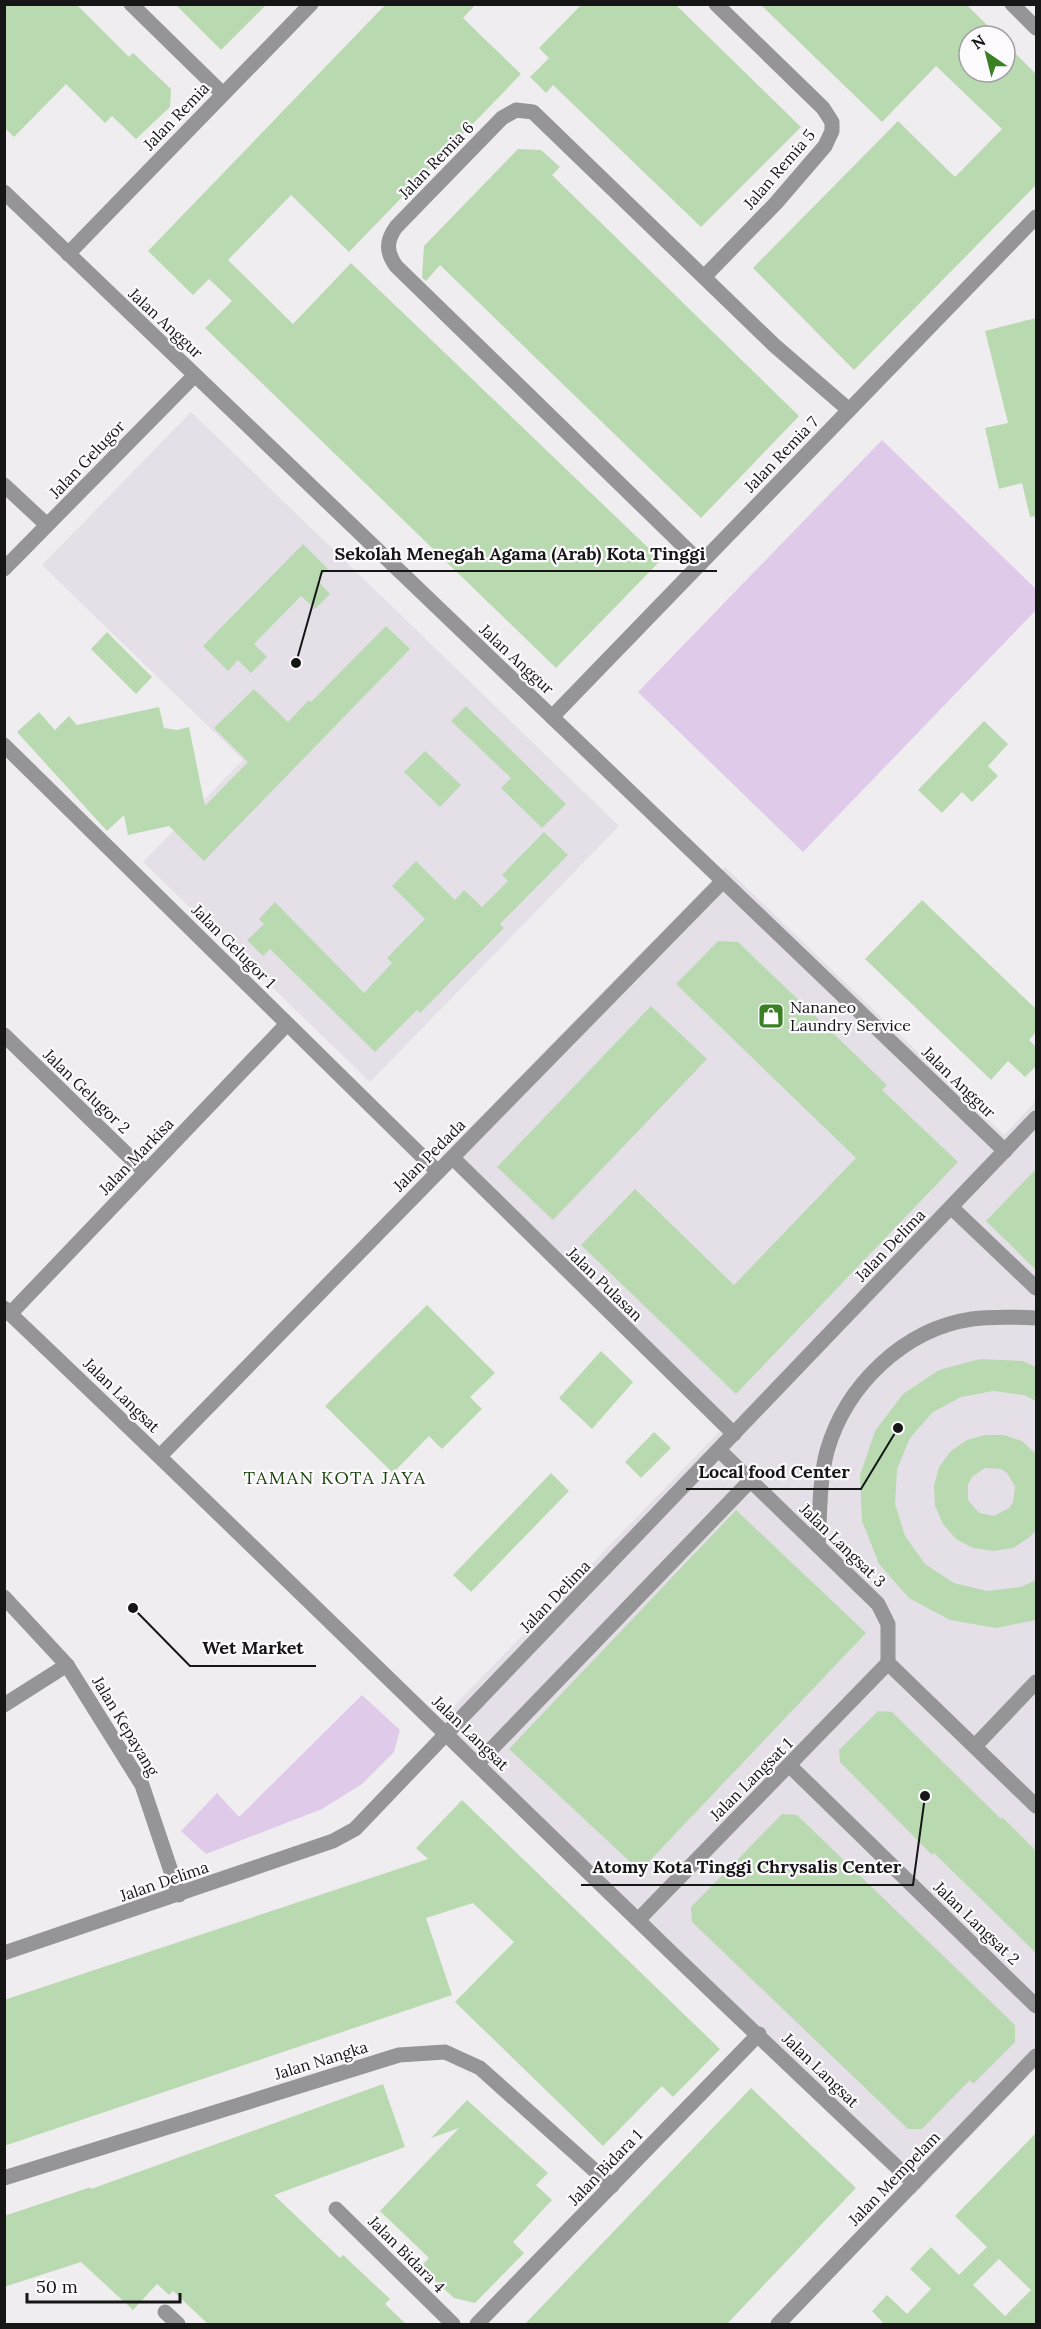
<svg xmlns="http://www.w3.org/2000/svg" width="1041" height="2329" font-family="Lora,serif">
	<rect width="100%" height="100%" fill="#f0edf0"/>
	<g fill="#e5dfe8">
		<polygon points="191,412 619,826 370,1082 143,862 243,760 42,565"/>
		<polygon points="725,867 1004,1135 1036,1101 1036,2068 914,2195 431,1730 720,1431 441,1157"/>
	</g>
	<g fill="#e0cae9">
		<polygon points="882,440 1036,589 1036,610 803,852 638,692"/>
		<polygon points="362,1695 400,1730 394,1752 362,1784 322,1809 206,1854 181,1831 217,1793 239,1817"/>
	</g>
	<g fill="#b9dab1" fill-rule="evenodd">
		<polygon points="4,4 76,4 129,57 133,53 171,89 170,107 136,139 112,116 105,123 66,84 14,137 4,127"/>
		<polygon points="175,4 267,4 221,50"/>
		<polygon points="386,4 476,4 463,18 521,74 349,252 291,195 228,260 293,324 351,263 661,560 556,668 205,328 232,301 209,279 193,295 148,251"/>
		<polygon points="582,4 675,4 801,127 701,227 553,85 546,93 530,77 549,58 539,48"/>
		<polygon points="760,4 966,4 998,36 969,36 969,72 1005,72 1005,43 1036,74 1036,185 854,370 753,268 898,121 955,177 1002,129 936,66 882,122"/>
		<polygon points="518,149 541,150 560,167 552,175 799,416 701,518 440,265 426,281 422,278 424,246"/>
		<polygon points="1036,318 1036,516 1030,517 1022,483 999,489 985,428 1008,423 985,331"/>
		<polygon points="303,544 328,569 317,580 330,594 315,609 301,596 254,644 267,657 251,673 238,660 228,671 203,646"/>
		<polygon points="386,626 410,649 204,861 169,826 128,835 124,815 107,831 17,732 39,712 55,730 69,716 77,725 159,707 164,728 177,730 189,727 205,806 248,762 214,728 254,689 288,722 309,700 311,702"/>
		<polygon points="107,632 152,677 136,694 91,649"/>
		<polygon points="466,706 566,804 542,828 501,788 511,778 451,721"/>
		<polygon points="984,721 1008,744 988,766 998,776 972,802 962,792 942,813 918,790"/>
		<polygon points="425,751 461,785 440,807 404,772"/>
		<polygon points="544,832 568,855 500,924 504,928 420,1013 417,1010 375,1052 270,949 263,956 247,940 264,924 259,919 275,902 364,993 392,963 387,958 425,919 392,886 416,861 455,900 464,890 482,907 508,881 502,875"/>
		<polygon points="922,900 1036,1009 1036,1032 1029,1040 1036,1047 1036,1066 1025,1077 1008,1061 991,1080 865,959"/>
		<polygon points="718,941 738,942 887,1085 882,1090 958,1162 736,1394 581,1245 635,1189 734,1285 856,1158 676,984"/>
		<polygon points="651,1006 707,1059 553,1220 497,1167"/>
		<polygon points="1036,1169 1036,1270 986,1221"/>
		<polygon points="427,1305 495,1373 470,1397 482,1409 442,1449 429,1436 393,1473 325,1406"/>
		<polygon points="601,1351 633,1382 592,1429 559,1398"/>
		<polygon points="980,1359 1023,1361 1036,1367 1036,1401 1024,1395 993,1391 961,1397 933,1412 910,1438 897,1469 895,1504 905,1536 925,1564 954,1583 987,1591 1021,1587 1036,1580 1036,1620 996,1628 950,1620 909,1598 879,1564 862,1521 860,1475 875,1431 903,1394 939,1370"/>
		<polygon points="654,1432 671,1448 641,1478 625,1462"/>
		<path d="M985,1435H1004L1022,1441L1036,1454V1530L1030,1537L1013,1548L993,1551L973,1548L956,1539L943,1524L935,1506L934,1486L939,1467L951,1451L967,1440ZM985,1468L1001,1469L1007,1473L1015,1486L1013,1502L1009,1508L994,1516L979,1513L968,1500V1484L972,1477Z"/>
		<polygon points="551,1473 569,1491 471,1592 453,1575"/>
		<polygon points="736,1510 866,1633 640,1871 509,1749"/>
		<polygon points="878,1711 892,1712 1001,1819 1002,1817 1036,1851 1036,1953 934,1853 932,1855 840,1762 839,1750"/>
		<polygon points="462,1800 720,2049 673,2097 662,2086 603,2146 588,2131 455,2002 514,1942 473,1903 426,1918 452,1995 4,2146 4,2000 428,1859 416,1848"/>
		<polygon points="782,1814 797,1815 1015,2025 1015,2042 973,2084 970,2080 922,2129 908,2129 692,1922 691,1907"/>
		<polygon points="383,2084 405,2147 274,2195 340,2258 343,2255 390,2299 385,2304 407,2325 209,2325 173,2291 169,2295 157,2284 133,2310 81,2262 4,2287 4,2216 91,2187 91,2189"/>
		<polygon points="751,2088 856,2188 726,2325 524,2325"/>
		<polygon points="467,2100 548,2173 536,2185 552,2200 513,2242 524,2253 475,2303 454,2298 420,2267 429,2258 380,2211 459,2128 431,2138"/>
		<path d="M1036,2133V2325H885L872,2311L887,2295L907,2314L931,2289L910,2269L931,2247L959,2275L987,2247L955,2216ZM999,2259L1031,2290L1005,2316L973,2285Z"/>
	</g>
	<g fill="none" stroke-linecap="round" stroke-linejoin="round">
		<g stroke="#959496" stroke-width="15">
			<polyline points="131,4 223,94"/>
			<polyline points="1012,4 1036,28"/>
			<polyline points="4,192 1005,1151"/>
			<polyline points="68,254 311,4"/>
			<polyline points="704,277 776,203 825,146 832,131 832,122 823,108 716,4"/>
			<polyline points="4,485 47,525"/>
			<path d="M701,563L396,266C386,252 386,241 396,227L502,118L516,110L533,112L774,345L849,410"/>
			<polyline points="4,569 195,375"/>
			<polyline points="552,717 1036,217"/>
			<polyline points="4,745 438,1172"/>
			<polyline points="4,1035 145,1172"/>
			<polyline points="453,1158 734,1434"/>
			<polyline points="951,1207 1036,1288"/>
			<path d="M4,1308C310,1598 607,1896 914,2183"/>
			<polyline points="10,1314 287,1024"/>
			<polyline points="719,1450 878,1604 888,1624 888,1663 1036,1806"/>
			<polyline points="161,1455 723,881"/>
			<path d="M818,1546C820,1515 819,1481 827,1451C846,1385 904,1329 972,1319C994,1316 1015,1317 1036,1318"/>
			<polyline points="4,1597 67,1665 142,1785 179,1895"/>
			<polyline points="4,1705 67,1665"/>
			<polyline points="975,1746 1036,1682"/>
			<polyline points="477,1764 750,1481"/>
			<polyline points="790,1766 1036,2006"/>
			<polyline points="639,1919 888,1663"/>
			<polyline points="4,1953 333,1841 355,1829 1036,1118"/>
			<polyline points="4,2178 399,2055 445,2052 480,2068 612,2186"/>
			<polyline points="336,2209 453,2324"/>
			<polyline points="165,2312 178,2324"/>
			<polyline points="477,2324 759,2034"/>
			<polyline points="778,2324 1036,2056"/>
		</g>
	</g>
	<defs>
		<symbol id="shop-square" viewBox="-11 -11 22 22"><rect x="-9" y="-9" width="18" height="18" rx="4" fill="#3a8125" stroke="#fdfbfe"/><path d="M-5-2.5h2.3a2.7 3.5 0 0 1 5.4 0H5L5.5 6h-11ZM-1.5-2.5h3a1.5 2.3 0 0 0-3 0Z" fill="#fff"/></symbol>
	</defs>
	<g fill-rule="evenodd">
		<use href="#shop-square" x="756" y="1001" width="30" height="30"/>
	</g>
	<g text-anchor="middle" stroke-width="4.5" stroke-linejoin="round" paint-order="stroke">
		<g font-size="16" fill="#161617" stroke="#fdfbfe">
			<text transform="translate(176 116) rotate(-46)" y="6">Jalan Remia</text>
			<text transform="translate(436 160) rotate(-46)" y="6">Jalan Remia 6</text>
			<text transform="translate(779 169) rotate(-49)" y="6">Jalan Remia 5</text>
			<text transform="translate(166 323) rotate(43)" y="6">Jalan Anggur</text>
			<text transform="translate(781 454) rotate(-46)" y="6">Jalan Remia 7</text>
			<text transform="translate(87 459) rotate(-46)" y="6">Jalan Gelugor</text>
			<text transform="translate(517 659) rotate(43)" y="6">Jalan Anggur</text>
			<text transform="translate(234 946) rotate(45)" y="6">Jalan Gelugor 1</text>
			<text transform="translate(959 1082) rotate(44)" y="6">Jalan Anggur</text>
			<text transform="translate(87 1091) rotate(44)" y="6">Jalan Gelugor 2</text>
			<text transform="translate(429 1155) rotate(-45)" y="6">Jalan Pedada</text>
			<text transform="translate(136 1156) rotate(-46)" y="6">Jalan Markisa</text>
			<text transform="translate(890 1245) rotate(-46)" y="6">Jalan Delima</text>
			<text transform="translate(605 1284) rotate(44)" y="6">Jalan Pulasan</text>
			<text transform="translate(122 1395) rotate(44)" y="6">Jalan Langsat</text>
			<text transform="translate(843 1545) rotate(44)" y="6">Jalan Langsat 3</text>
			<text transform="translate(555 1596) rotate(-46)" y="6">Jalan Delima</text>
			<text transform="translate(126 1726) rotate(59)" y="6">Jalan Kepayang</text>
			<text transform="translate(471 1733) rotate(44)" y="6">Jalan Langsat</text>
			<text transform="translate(751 1779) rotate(-45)" y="6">Jalan Langsat 1</text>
			<text transform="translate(164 1881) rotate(-19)" y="6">Jalan Delima</text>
			<text transform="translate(977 1923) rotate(44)" y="6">Jalan Langsat 2</text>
			<text transform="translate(321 2060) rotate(-17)" y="6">Jalan Nangka</text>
			<text transform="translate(821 2070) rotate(44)" y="6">Jalan Langsat</text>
			<text transform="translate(605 2167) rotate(-46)" y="6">Jalan Bidara 1</text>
			<text transform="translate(894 2178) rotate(-46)" y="6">Jalan Mempelam</text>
			<text transform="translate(407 2254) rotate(45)" y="6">Jalan Bidara 4</text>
		</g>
		<g font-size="16" fill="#161617" stroke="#fdfbfe" text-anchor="start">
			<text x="790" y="1013">Nananeo<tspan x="790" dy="18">Laundry Service</tspan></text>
		</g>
		<g font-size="18" letter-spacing="1.5" fill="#184509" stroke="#fdfbfe">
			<text x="335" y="1484">TAMAN KOTA JAYA</text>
		</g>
	</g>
	<path fill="none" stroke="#161617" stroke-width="2" d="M296 663L322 571H717M898 1428L861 1489H686M133 1608L190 1666H316M925 1796L913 1885H581"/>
	<g fill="#161617" stroke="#fdfbfe" stroke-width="2">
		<circle cx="296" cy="663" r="6"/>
		<circle cx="898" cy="1428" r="6"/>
		<circle cx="133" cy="1608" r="6"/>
		<circle cx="925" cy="1796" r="6"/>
	</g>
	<g font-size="18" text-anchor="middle" font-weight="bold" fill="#161617" stroke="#fdfbfe" stroke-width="4.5" stroke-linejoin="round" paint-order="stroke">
		<text x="520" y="560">Sekolah Menegah Agama (Arab) Kota Tinggi</text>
		<text x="774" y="1478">Local food Center</text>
		<text x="253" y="1654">Wet Market</text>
		<text x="747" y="1873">Atomy Kota Tinggi Chrysalis Center</text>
	</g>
	<rect width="1041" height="2329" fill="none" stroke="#161617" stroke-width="12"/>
	<g transform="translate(987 54) rotate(325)"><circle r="28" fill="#fdfbfe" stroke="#a19fa2" stroke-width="1.5"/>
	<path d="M0-4.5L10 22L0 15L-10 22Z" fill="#3a8125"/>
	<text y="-9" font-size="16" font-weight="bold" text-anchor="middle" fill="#161617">N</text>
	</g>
	<path d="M27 2293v9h153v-9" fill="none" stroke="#161617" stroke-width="3"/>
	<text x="36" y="2293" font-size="18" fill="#161617" stroke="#fdfbfe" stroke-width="4.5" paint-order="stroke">50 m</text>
</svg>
